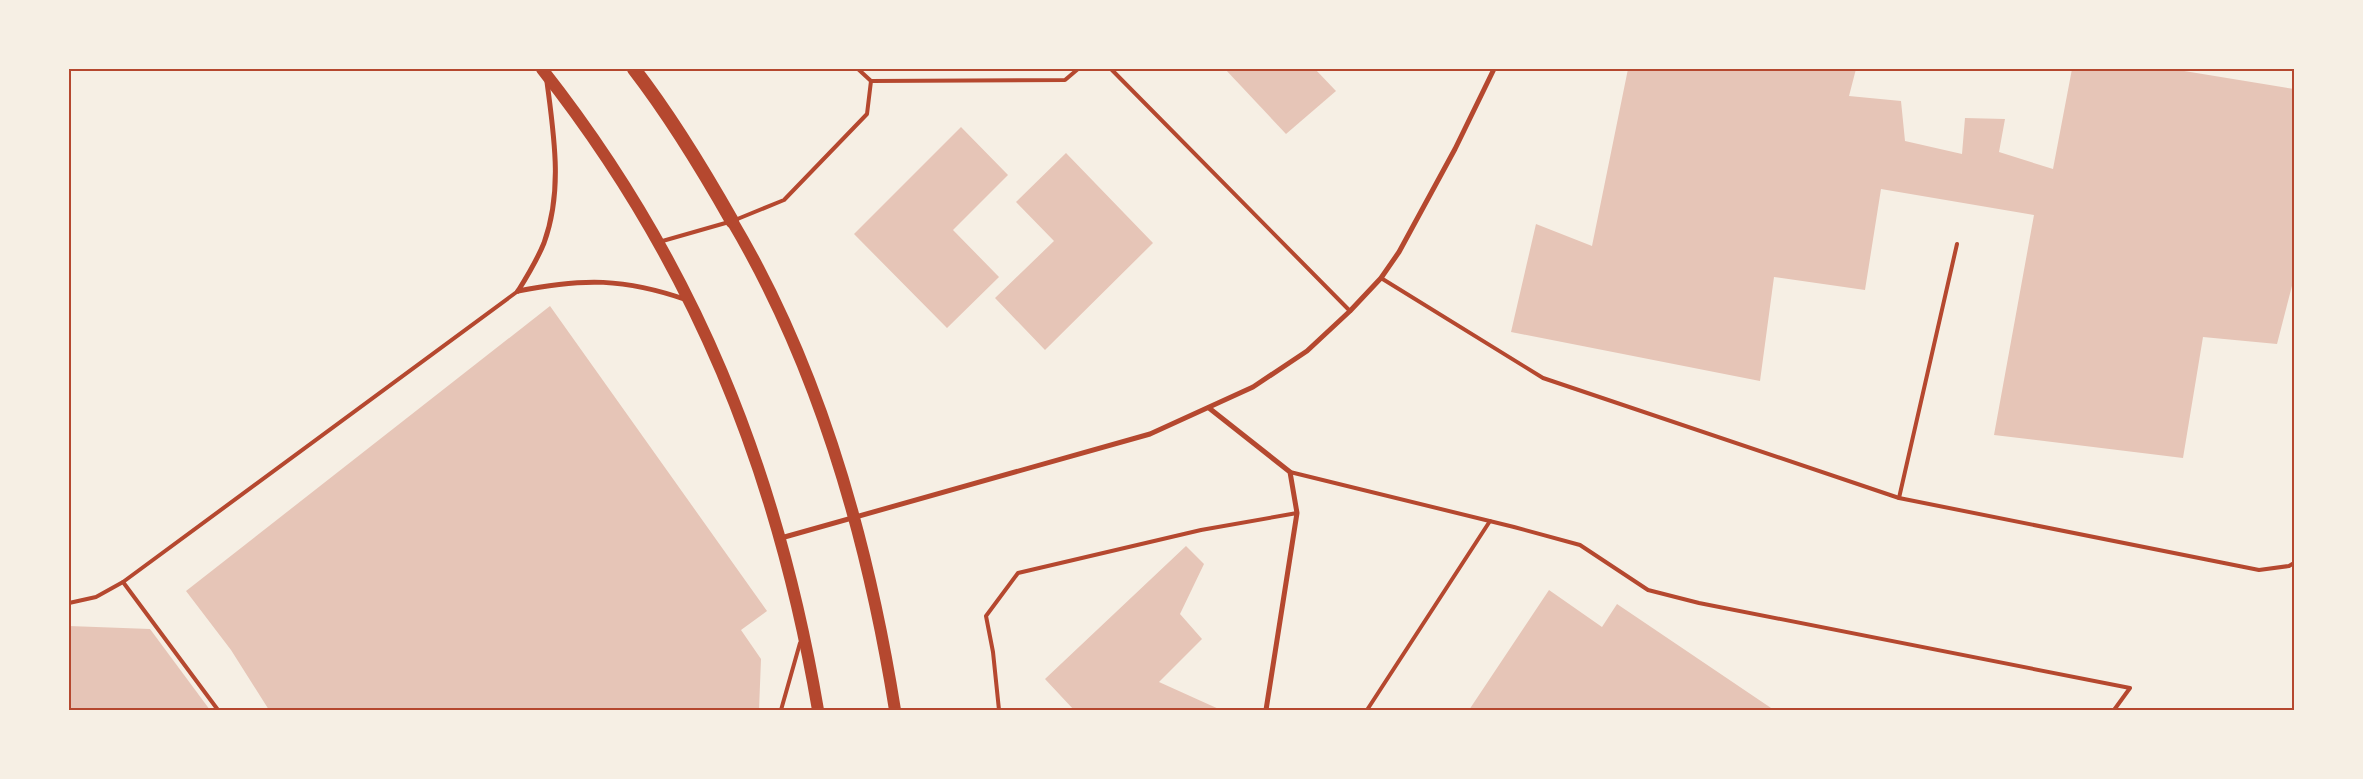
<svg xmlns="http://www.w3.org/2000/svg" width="2363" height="779" font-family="Mulish,sans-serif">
	<rect width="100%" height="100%" fill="#f6efe4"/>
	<g fill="#e6c5b7">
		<polygon points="1225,69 1315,69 1336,91 1286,134"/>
		<polygon points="1628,69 1856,69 1849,96 1901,101 1905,141 1962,154 1965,118 2005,119 1999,152 2053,169 2072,69 2172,69 2294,89 2294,278 2277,344 2203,337 2183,458 1994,435 2034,215 1881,189 1865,290 1774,277 1760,381 1511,332 1536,224 1592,246"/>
		<polygon points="961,127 1008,175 953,230 999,277 947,328 854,234"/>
		<polygon points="1066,153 1153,243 1045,350 995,298 1054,241 1016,202"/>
		<polygon points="550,306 767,611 741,630 761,659 759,710 269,710 231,650 186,591"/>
		<polygon points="1186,546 1204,564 1180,614 1202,639 1159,682 1221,710 1074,710 1045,679"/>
		<polygon points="1549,590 1602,627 1617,604 1774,710 1469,710"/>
		<polygon points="69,626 150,629 210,710 69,710"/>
	</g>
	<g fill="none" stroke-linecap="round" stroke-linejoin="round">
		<g stroke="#b5482f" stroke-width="4">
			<polyline points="858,69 871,81 1065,80 1078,69"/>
			<polyline points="1111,69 1350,311"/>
			<polyline points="735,220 784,200 867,114 871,81"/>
			<polyline points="659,242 729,222"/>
			<polyline points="1381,278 1543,378 1899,498 2259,570 2289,566 2294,563"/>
			<polyline points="1290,472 1514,527 1580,545 1648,590 1699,603 2130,688 2114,710"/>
			<polyline points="1899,498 1957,244"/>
			<polyline points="123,582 218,710"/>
			<polyline points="69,603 96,597 123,582 518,291"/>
			<polyline points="781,710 800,643"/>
			<polyline points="999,710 993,652 986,616 1018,573 1201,530 1297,513"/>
			<polyline points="1367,710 1490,521"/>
		</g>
		<g stroke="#b5482f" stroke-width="5">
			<path d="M518,291C528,275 537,260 544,243C563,191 554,136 547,82"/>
			<path d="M518,291C583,278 624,278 687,300"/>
			<polyline points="1209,408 1290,472 1297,513 1266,710"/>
			<polyline points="781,538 1150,434 1253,387 1307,351 1350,311 1381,278 1399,252 1455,149 1494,69"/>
		</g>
		<g stroke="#b5482f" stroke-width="12">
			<path d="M542,69C694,262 777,469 818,710"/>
			<path d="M732,221C820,369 868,541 895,710"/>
		</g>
		<path stroke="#b5482f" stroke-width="14" d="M634,69C671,117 702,168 732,221"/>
	</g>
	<rect width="2363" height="779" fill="none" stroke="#f6efe4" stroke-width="140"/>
	<rect x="70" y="70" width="2223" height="639" fill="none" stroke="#b5482f" stroke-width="2"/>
</svg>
